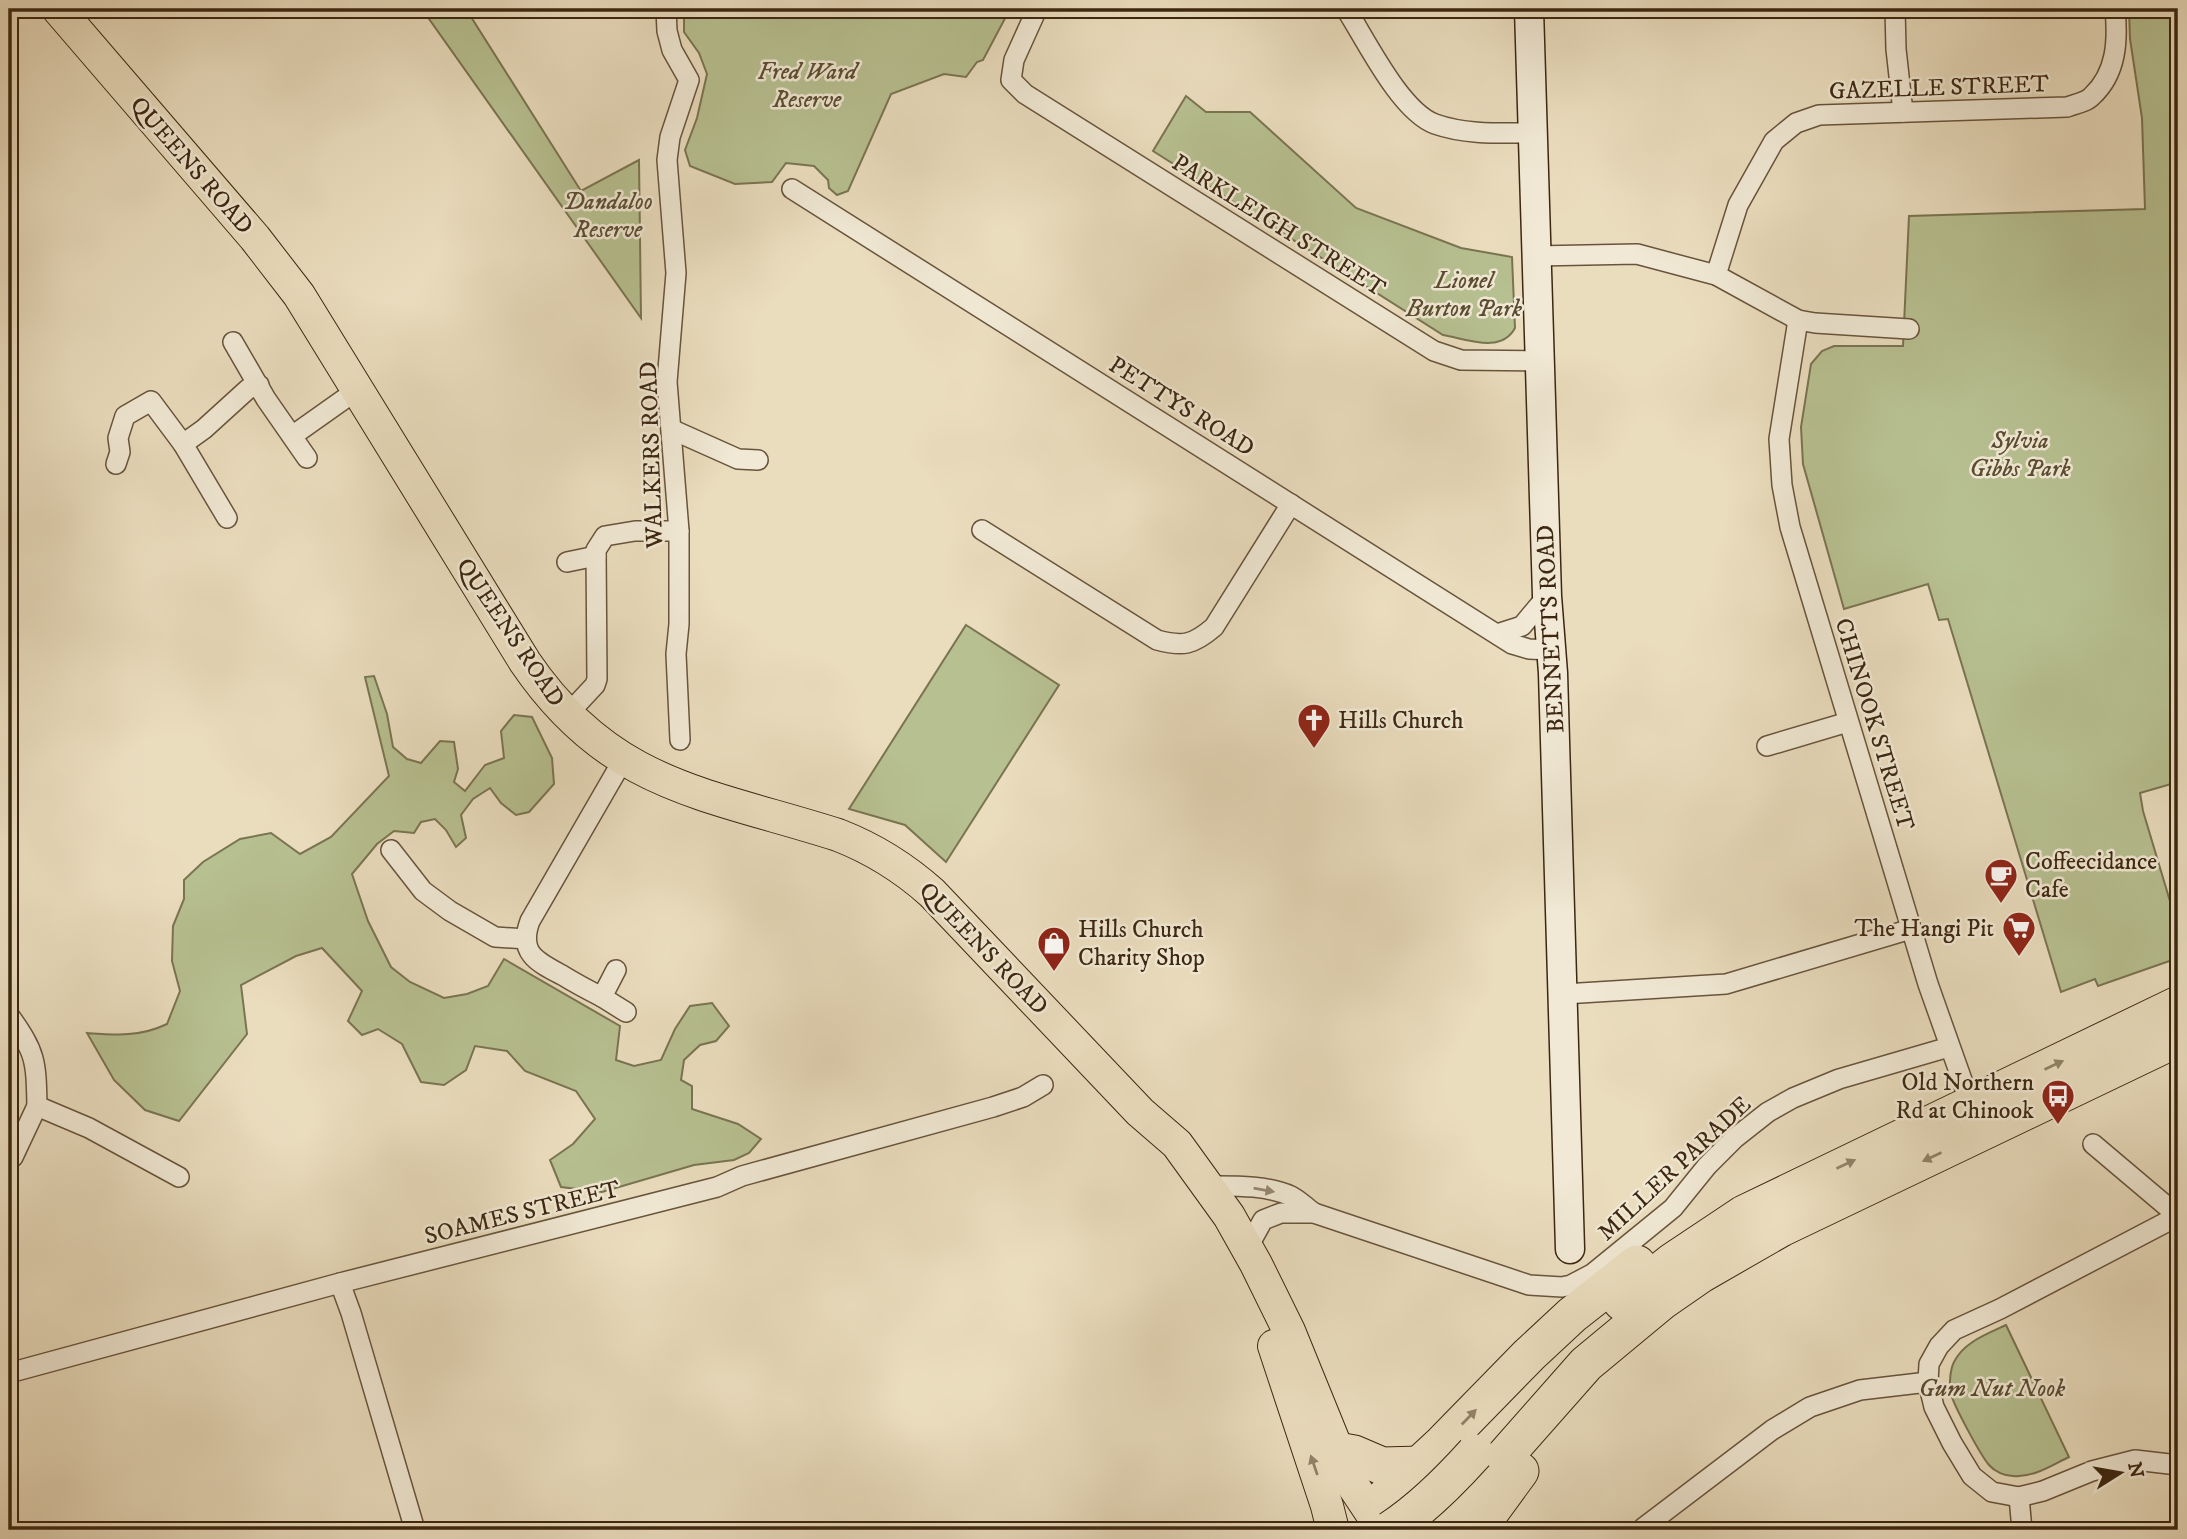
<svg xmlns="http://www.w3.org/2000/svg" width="2187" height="1539" font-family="'IM FELL DW Pica',serif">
	<rect width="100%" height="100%" fill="#eaddbe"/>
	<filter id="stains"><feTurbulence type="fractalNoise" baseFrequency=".00286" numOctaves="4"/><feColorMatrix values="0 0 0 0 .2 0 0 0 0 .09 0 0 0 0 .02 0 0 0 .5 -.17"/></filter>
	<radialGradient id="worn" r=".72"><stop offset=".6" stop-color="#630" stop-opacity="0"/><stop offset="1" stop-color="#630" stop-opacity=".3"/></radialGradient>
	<g fill="#b7c091" stroke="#7a7451" stroke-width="2">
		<polygon points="422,9 466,9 581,191 639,160 641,318"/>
		<polygon points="684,9 1010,9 983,60 977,62 966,77 944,74 891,94 848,191 837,195 829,188 828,180 814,166 786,163 772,182 735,184 690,166 685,150 697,118 707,74 699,53 684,32"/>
		<polygon points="2129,9 2178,9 2178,782 2140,793 2143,811 2178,928 2178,958 2098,986 2095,979 2061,992 1948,619 1939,620 1928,584 1844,609 1803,464 1801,427 1811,364 1822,351 1834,346 1903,346 1909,216 2145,209 2142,118 2130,39"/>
		<path d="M1186,96L1206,112H1250L1356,208L1461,248L1512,257L1515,328C1501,354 1467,339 1443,335L1153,151Z"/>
		<polygon points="966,625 1059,685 946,862 905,825 849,809"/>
		<path d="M374,676L387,714L393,747L407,759L421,763L440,741L454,742L458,769L454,782L465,791L485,765L504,758L501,731L514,715L532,717L552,758L554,784L529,812L516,815L501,803L490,788L473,799L461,815L466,838L456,847L446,830L435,819L421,822L414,833L394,831L377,844L352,874L368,921L391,967L410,982L444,998L467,994L488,986L504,959L620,1026L616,1060L634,1066L661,1060L675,1029L690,1006L712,1003L729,1026L716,1041L700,1045L684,1060L681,1080L692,1086V1109L738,1124L761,1139L749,1153L734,1160L694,1165L602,1192L561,1187L550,1160L573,1144L595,1119L576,1091L525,1071L507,1051L475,1046L466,1070L444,1085L421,1082L402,1044L378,1029L362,1035L348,1021L362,991L322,948L296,956L241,985L247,1034L179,1121L145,1110L114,1080L87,1033C116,1035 140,1037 167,1024L180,991L172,961L173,926L184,899V880L203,862L240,839L271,833L300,854L331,837L389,776L365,677Z"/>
		<path d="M2006,1325L2069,1457C2052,1465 2033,1478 2013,1476C2005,1476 1995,1472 1989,1465C1981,1456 1954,1406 1951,1394C1949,1384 1950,1370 1954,1362C1964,1342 1987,1334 2006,1325Z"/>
	</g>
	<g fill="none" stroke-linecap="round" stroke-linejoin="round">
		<defs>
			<g id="street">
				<polyline points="666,9 667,31 672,50 689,80 670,137 667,160 676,273 667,382 679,531 679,624 676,654 680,740"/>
				<polyline points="1037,9 1014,60 1011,80 1025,94 1434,351 1461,360 1539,361"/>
				<path d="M1346,9C1366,40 1400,111 1435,124C1466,135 1501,133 1533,133"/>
				<polyline points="1895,9 1896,49 1903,112"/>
				<polyline points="792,189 1512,644 1529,649 1551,650"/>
				<polyline points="1536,256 1637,254 1716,275 1798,320 1815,323 1909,329"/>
				<path d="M1716,275L1738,205L1774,141L1796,123L1819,115L2067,107C2075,104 2087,102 2092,96C2117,73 2118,40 2115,9"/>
				<polyline points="1798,320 1779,439 1782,485 1790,527 1928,984 1973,1111"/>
				<polyline points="233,342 266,399 307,458"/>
				<polyline points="673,430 738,459 758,460"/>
				<polyline points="292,436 357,390"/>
				<polyline points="116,464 120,452 118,438 125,416 151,401 183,444"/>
				<polyline points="227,518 183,444 204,429 248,389 259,385"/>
				<path d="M982,530L1157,640C1183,647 1193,645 1214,627L1291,504"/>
				<polyline points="567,562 596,556"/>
				<polyline points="1497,634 1522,626 1547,596"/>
				<polyline points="567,715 595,685 597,679 596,550 605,536 635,531 679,531"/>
				<polyline points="1767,746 1848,722"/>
				<polyline points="391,850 423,891 450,911 495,937 526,939"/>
				<polyline points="616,970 602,997 626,1012"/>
				<polyline points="1564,994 1726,984 1911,929"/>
				<path d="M602,997C588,990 575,983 562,975C537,962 518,953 530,921L623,760"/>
				<path d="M9,1015C36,1053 36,1060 37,1106L89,1128L179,1177"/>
				<polyline points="2093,1144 2177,1215"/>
				<polyline points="9,1160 13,1157 37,1106"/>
				<path d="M1209,1186C1235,1186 1266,1185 1291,1196C1299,1200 1307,1208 1314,1213"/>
				<polyline points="2178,1216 2000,1309 1954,1330 1939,1346 1929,1364 1928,1382 1934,1407 1952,1443 1972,1476 1992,1492 2019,1497 2043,1491 2092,1471 2135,1460 2178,1465"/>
				<polyline points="1247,1249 1263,1220 1281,1213 1314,1213 1529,1285 1562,1287 1571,1285 1592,1274 1673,1208 1707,1166 1735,1138 1768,1112 1793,1098 1839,1079 1949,1047"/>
				<polyline points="340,1283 351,1313 415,1530"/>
				<polyline points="9,1373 340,1283 717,1187 742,1176 993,1107 1023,1097 1043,1085"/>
				<polyline points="2019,1497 2022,1530"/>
				<polyline points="1643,1528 1772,1430 1810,1407 1860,1390 1928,1382"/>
			</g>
			<polyline id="secondary" points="1529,9 1547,596 1553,673 1570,1249"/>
			<g id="primary">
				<path d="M58,9L255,238L299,295L525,662C610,787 706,793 838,835C874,849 903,867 932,893L1140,1112L1177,1144L1229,1216L1256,1264L1289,1331L1350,1481L1372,1514"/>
				<polyline points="1274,1346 1327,1506 1333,1530"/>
			</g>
			<g id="highway">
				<polyline points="1622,1302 1672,1262 1744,1214 2178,1005"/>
				<polyline points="1337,1451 1354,1454 1382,1466 1421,1465"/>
				<polyline points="1377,1514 1386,1496 1443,1443 1529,1355 1572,1315 1637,1264"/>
				<polyline points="1429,1530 1474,1491 1586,1364 1662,1301 1701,1274 1781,1228 2178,1038"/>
				<polyline points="1477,1530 1520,1471"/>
			</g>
		</defs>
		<use href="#street" stroke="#68543c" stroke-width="22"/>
		<use href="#secondary" stroke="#3c2711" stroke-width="31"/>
		<use href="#primary" stroke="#3c2711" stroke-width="34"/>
		<use href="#highway" stroke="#3c2711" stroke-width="39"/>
		<use href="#street" stroke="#f1e9d5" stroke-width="19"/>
		<use href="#secondary" stroke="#f1e9d5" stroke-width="28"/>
		<use href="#primary" stroke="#eaddbe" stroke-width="32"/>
		<use href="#highway" stroke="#eaddbe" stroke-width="37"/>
		<defs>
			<path id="highway-bridge" d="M1390,1530C1422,1509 1449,1482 1475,1453"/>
		</defs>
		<use href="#highway-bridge" stroke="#3c2711" stroke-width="39" stroke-linecap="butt"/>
		<use href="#highway-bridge" stroke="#eaddbe" stroke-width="37"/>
	</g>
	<defs><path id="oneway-solid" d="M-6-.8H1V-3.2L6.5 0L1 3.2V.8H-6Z" transform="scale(1.75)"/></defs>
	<g fill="#938268">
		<use href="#oneway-solid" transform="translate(2054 1065) rotate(-25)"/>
		<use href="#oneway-solid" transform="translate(1932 1157) rotate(155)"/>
		<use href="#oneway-solid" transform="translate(1846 1164) rotate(-25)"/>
		<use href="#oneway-solid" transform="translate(1469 1417) rotate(-46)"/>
		<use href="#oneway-solid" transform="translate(1314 1465) rotate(-109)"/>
	</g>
	<use fill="#968873" href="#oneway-solid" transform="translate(1264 1190) rotate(10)"/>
	<defs>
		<symbol id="church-pin" viewBox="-11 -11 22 30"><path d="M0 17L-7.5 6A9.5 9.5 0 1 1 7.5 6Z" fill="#8f2418" stroke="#f1e9d5"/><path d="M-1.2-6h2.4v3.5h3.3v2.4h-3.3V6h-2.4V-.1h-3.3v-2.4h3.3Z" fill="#fff"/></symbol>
		<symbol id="cafe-pin" viewBox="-11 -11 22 30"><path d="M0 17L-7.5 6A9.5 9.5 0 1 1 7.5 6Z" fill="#8f2418" stroke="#f1e9d5"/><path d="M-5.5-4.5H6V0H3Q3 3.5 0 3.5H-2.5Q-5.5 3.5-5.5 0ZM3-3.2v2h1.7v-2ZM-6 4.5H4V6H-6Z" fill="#fff"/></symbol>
		<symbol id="supermarket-pin" viewBox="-11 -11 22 30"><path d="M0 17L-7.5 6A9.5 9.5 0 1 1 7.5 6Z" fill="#8f2418" stroke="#f1e9d5"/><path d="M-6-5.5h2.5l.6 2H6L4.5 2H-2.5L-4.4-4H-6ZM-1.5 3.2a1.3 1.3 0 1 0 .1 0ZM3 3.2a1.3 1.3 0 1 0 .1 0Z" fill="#fff"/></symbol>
		<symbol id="shop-pin" viewBox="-11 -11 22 30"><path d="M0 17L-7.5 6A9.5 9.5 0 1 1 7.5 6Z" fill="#8f2418" stroke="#f1e9d5"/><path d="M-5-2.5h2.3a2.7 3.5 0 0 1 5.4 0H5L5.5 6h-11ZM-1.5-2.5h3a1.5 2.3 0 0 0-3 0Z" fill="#fff"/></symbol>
		<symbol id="bus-pin" viewBox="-11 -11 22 30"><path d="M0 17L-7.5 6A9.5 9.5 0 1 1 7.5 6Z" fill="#8f2418" stroke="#f1e9d5"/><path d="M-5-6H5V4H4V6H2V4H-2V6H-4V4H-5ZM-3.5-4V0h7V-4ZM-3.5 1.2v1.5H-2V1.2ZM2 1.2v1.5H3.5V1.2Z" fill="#fff"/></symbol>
	</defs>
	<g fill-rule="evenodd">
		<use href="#church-pin" x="1295" y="701" width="38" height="52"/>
		<use href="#cafe-pin" x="1982" y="856" width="38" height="52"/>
		<use href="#supermarket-pin" x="2000" y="909" width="38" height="52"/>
		<use href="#shop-pin" x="1035" y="924" width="38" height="52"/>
		<use href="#bus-pin" x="2039" y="1077" width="38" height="52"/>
	</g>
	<g text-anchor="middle" stroke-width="5" stroke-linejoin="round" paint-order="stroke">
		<g font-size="24" font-style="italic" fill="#5b4d31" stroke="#f1e9d5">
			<text x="807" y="79">Fred Ward<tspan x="807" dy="28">Reserve</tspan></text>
			<text x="608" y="209">Dandaloo<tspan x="608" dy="28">Reserve</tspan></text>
			<text x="1464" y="288">Lionel<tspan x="1464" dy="28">Burton Park</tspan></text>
			<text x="2020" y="448">Sylvia<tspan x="2020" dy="28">Gibbs Park</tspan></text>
			<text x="1992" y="1396">Gum Nut Nook</text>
		</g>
		<g font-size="24" fill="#3c2711" stroke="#f1e9d5">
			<text transform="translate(1939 87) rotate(-2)" y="8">GAZELLE STREET</text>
			<text transform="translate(192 165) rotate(49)" y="8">QUEENS ROAD</text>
			<text transform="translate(1279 225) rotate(32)" y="8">PARKLEIGH STREET</text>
			<text transform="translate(1182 406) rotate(32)" y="8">PETTYS ROAD</text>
			<text transform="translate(651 455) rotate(-92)" y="8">WALKERS ROAD</text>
			<text transform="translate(1550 629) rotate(-93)" y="8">BENNETTS ROAD</text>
			<text transform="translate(511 632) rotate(56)" y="8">QUEENS ROAD</text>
			<text transform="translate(1875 724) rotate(73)" y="8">CHINOOK STREET</text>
			<text transform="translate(984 948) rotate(46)" y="8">QUEENS ROAD</text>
			<text transform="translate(1674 1168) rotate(-43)" y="8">MILLER PARADE</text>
			<text transform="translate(522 1212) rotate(-14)" y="8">SOAMES STREET</text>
		</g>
		<g font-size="24" fill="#3c2711" stroke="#f1e9d5" text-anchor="start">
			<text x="1338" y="728">Hills Church</text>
			<text x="2025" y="869">Coffeecidance<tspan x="2025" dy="28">Cafe</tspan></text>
			<text x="1994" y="936" text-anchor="end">The Hangi Pit</text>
			<text x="1078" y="937">Hills Church<tspan x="1078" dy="28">Charity Shop</tspan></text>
			<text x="2034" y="1090" text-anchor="end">Old Northern<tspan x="2034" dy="28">Rd at Chinook</tspan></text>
		</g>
	</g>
	<rect width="2187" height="1539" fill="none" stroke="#eaddbe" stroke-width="35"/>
	<rect x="10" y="10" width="2166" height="1518" fill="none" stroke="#3c2711" stroke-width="3.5"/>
	<rect x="18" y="18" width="2152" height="1504" fill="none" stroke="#3c2711" stroke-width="2"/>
	<g transform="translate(2120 1473) rotate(79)" stroke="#f1e9d5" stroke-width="5" paint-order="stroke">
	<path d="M0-5L12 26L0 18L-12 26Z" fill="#3c2711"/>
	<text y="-10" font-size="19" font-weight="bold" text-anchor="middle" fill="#3c2711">N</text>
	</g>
	<rect width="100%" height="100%" filter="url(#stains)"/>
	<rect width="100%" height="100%" fill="url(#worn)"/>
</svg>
